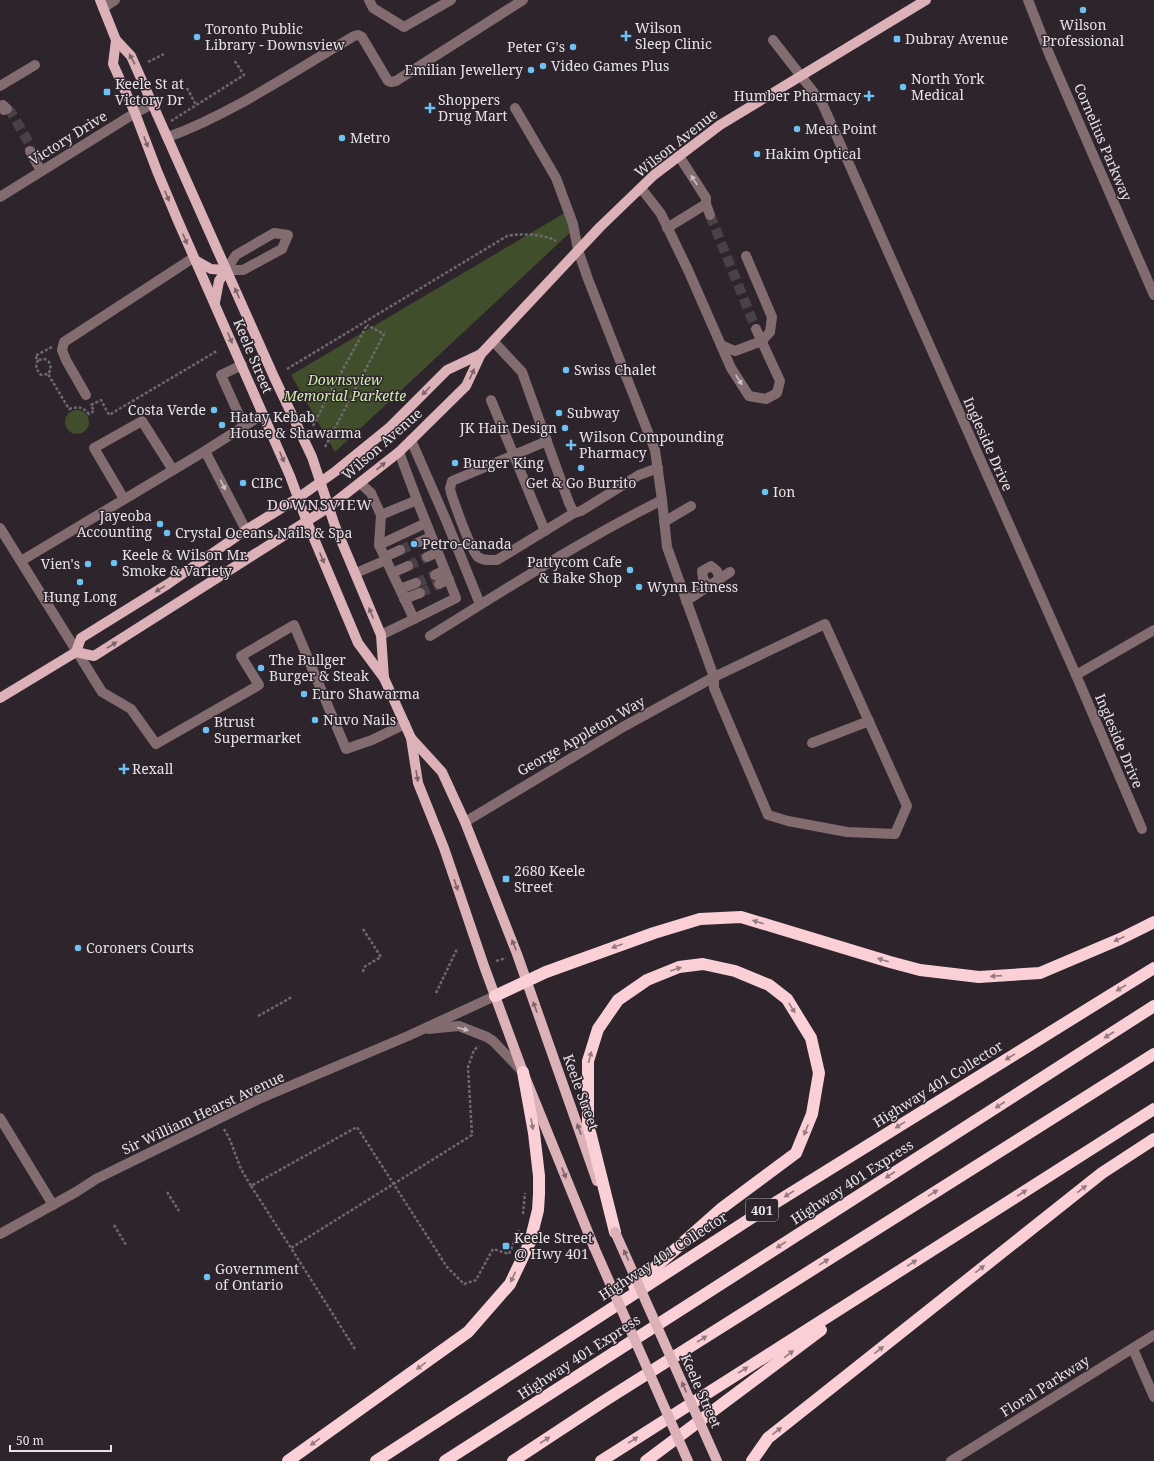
<svg xmlns="http://www.w3.org/2000/svg" width="1154" height="1461" font-family="'Noto Serif',serif">
	<rect width="100%" height="100%" fill="#2d242c"/>
	<g fill="#404e2c">
		<polygon points="568,211 575,228 335,452 291,375"/>
		<circle cx="77" cy="422" r="12"/>
	</g>
	<g fill="none" stroke-linecap="round" stroke-linejoin="round">
		<g stroke="#494048" stroke-width="10" stroke-dasharray="10 5" stroke-linecap="butt">
			<polyline points="7,109 11,112 29,143 30,149"/>
			<polyline points="710,215 756,329"/>
			<polyline points="400,550 419,542"/>
			<polyline points="408,566 427,557"/>
			<polyline points="416,583 435,575"/>
			<polyline points="420,593 439,584"/>
		</g>
		<g stroke="#70686f" stroke-width="2.5" stroke-dasharray="3 2" stroke-linecap="butt">
			<polyline points="148,62 164,54"/>
			<polyline points="187,88 196,105"/>
			<polyline points="171,121 244,75 234,60"/>
			<path d="M52,347L35,356L38,360L45,359L49,362L51,369L48,374L69,409C80,406 82,407 89,414L94,411L91,405L101,400L109,415L217,351"/>
			<path d="M38,360C35,367 36,369 41,375L48,374"/>
			<path d="M287,369L507,236C519,233 545,234 556,241"/>
			<polyline points="313,426 323,406 367,325"/>
			<polyline points="325,447 384,334 367,325"/>
			<polyline points="363,929 381,957 364,967 363,972"/>
			<polyline points="496,961 506,958"/>
			<polyline points="436,993 457,949"/>
			<polyline points="258,1016 292,997"/>
			<polyline points="224,1129 230,1140 241,1169 251,1186 357,1127 447,1267 464,1284 476,1280 493,1249 509,1254 519,1230"/>
			<polyline points="251,1186 291,1248"/>
			<polyline points="167,1192 179,1211"/>
			<polyline points="523,1214 525,1193"/>
			<polyline points="114,1225 126,1245"/>
			<polyline points="355,1349 291,1248 472,1135 468,1067 474,1050 479,1046"/>
		</g>
		<g stroke="#826c6f" stroke-width="10">
			<polyline points="369,0 373,8 404,27 451,0"/>
			<polyline points="1028,0 1050,56 1154,295"/>
			<polyline points="103,8 115,0"/>
			<polyline points="773,40 822,103 1076,675 1142,829"/>
			<polyline points="0,86 35,65"/>
			<polyline points="4,110 3,105 7,109"/>
			<path d="M168,137C231,114 295,71 354,36L358,35L362,37L388,81L391,82L396,81L523,0"/>
			<polyline points="30,151 41,171"/>
			<polyline points="679,156 706,198 706,204 710,215"/>
			<polyline points="641,188 661,214 688,270 731,368 749,396 766,399 777,393 780,381 756,329"/>
			<polyline points="0,197 135,113 152,104"/>
			<polyline points="667,228 706,204"/>
			<polygon points="274,233 288,235 282,249 243,270 226,270 236,255"/>
			<polyline points="494,342 522,372 569,503 574,513 581,511 639,475 658,468"/>
			<polyline points="721,345 735,351 762,341 770,332 772,317 746,256"/>
			<polyline points="242,365 221,375 244,426"/>
			<polyline points="86,395 66,360 62,350 64,342 193,258"/>
			<polyline points="491,400 545,531"/>
			<polyline points="411,440 446,520 480,604"/>
			<path d="M547,441L452,481L450,488L451,493C455,505 471,551 478,557C483,561 491,560 497,560L574,513"/>
			<polyline points="205,451 246,530"/>
			<polyline points="399,452 417,500"/>
			<polyline points="360,483 371,493 381,515 379,545 414,619 456,598 417,500 381,515"/>
			<polyline points="124,499 94,448 142,421 173,470"/>
			<polyline points="664,522 691,506"/>
			<polyline points="0,528 102,692 131,709 156,744 259,685 241,656 294,625 346,749 372,740 405,724"/>
			<polyline points="419,542 431,537"/>
			<polyline points="379,545 426,523"/>
			<polyline points="385,557 400,550"/>
			<polyline points="427,557 438,552"/>
			<polyline points="21,561 205,451 263,414"/>
			<polyline points="356,573 386,560"/>
			<polyline points="392,573 408,566"/>
			<polyline points="435,575 445,570"/>
			<polyline points="439,584 449,579"/>
			<polyline points="708,587 703,578 702,571 711,566 717,571 720,579"/>
			<polyline points="400,589 416,583"/>
			<polyline points="404,599 420,593"/>
			<polyline points="686,601 730,572"/>
			<polyline points="381,635 414,619"/>
			<path d="M430,636C506,589 582,540 662,500"/>
			<polyline points="1076,675 1154,630"/>
			<polyline points="812,743 869,721"/>
			<polyline points="465,822 623,727 714,677 825,624 907,806 895,834 847,832 788,821 768,815 714,688 714,677 667,547 662,500 655,450 588,279 578,250 573,224 556,178 515,108"/>
			<polyline points="428,1029 459,1026 487,1037 493,1041 523,1072"/>
			<polyline points="0,1118 53,1205"/>
			<polyline points="0,1234 76,1192 96,1179 259,1099 408,1036 495,996"/>
			<polyline points="1133,1349 1154,1397"/>
			<polyline points="951,1461 1154,1335"/>
		</g>
		<g stroke="#ddb1b8" stroke-width="10">
			<polyline points="100,0 116,40 131,56 274,377 312,457 335,526 381,635 384,678"/>
			<polyline points="116,40 113,64 135,113 157,171 178,221 290,476 307,522 358,643 384,678 411,738 418,783 444,848 484,966 523,1072 594,1247"/>
			<polyline points="195,260 211,269 226,270"/>
			<polyline points="215,302 219,281 226,270"/>
			<polyline points="76,652 94,656 329,507 399,452 466,386 481,354 600,227 654,175 720,125 926,0"/>
			<polyline points="0,698 76,652 81,638 168,584 246,530 298,498 336,471 389,428 447,370 481,354"/>
			<polyline points="411,738 442,772 465,822 517,954 597,1181"/>
		</g>
		<g stroke="#fad0d6" stroke-width="12">
			<polyline points="495,996 546,972 654,933 700,919 741,917 890,962 920,970 979,977 1040,973 1120,939 1154,922"/>
			<polyline points="615,1232 588,1124 588,1061 598,1029 618,1000 647,980 679,967 703,964 735,971 769,985 787,999 811,1038 819,1073 812,1114 796,1153 722,1208 634,1286"/>
			<polyline points="288,1461 468,1332 510,1284 530,1242 538,1210 539,1194 539,1176 534,1133 523,1072"/>
			<polyline points="376,1461 759,1213 1154,968"/>
			<polyline points="445,1461 1154,1006"/>
			<polyline points="513,1461 604,1401 1154,1054"/>
			<polyline points="601,1461 1154,1109"/>
			<polyline points="646,1461 821,1330"/>
			<polyline points="752,1461 768,1438 1102,1173 1154,1139"/>
		</g>
		<g stroke="#ddb1b8" stroke-width="10">
			<polyline points="615,1232 717,1461"/>
			<polyline points="594,1247 688,1461"/>
		</g>
	</g>
	<defs><path id="oneway-solid" d="M-6-.8H1V-3.2L6.5 0L1 3.2V.8H-6Z"/></defs>
	<g fill="#7c636b">
		<use href="#oneway-solid" transform="translate(132 59) rotate(-119)"/>
		<use href="#oneway-solid" transform="translate(146 142) rotate(69)"/>
		<use href="#oneway-solid" transform="translate(167 196) rotate(67)"/>
		<use href="#oneway-solid" transform="translate(185 239) rotate(67)"/>
		<use href="#oneway-solid" transform="translate(237 293) rotate(-114)"/>
		<use href="#oneway-solid" transform="translate(230 338) rotate(67)"/>
		<use href="#oneway-solid" transform="translate(472 374) rotate(-65)"/>
		<use href="#oneway-solid" transform="translate(426 391) rotate(135)"/>
		<use href="#oneway-solid" transform="translate(282 457) rotate(66)"/>
		<use href="#oneway-solid" transform="translate(381 466) rotate(-40)"/>
		<use href="#oneway-solid" transform="translate(322 558) rotate(67)"/>
		<use href="#oneway-solid" transform="translate(160 589) rotate(148)"/>
		<use href="#oneway-solid" transform="translate(371 613) rotate(-113)"/>
		<use href="#oneway-solid" transform="translate(112 645) rotate(-32)"/>
		<use href="#oneway-solid" transform="translate(417 776) rotate(80)"/>
		<use href="#oneway-solid" transform="translate(456 885) rotate(71)"/>
		<use href="#oneway-solid" transform="translate(514 945) rotate(-112)"/>
		<use href="#oneway-solid" transform="translate(535 1007) rotate(-110)"/>
		<use href="#oneway-solid" transform="translate(579 1129) rotate(-110)"/>
		<use href="#oneway-solid" transform="translate(564 1173) rotate(68)"/>
		<use href="#oneway-solid" transform="translate(626 1255) rotate(-114)"/>
		<use href="#oneway-solid" transform="translate(684 1387) rotate(-114)"/>
	</g>
	<g fill="#c9bfc3">
		<use href="#oneway-solid" transform="translate(694 180) rotate(-123)"/>
		<use href="#oneway-solid" transform="translate(739 380) rotate(57)"/>
		<use href="#oneway-solid" transform="translate(223 485) rotate(63)"/>
		<use href="#oneway-solid" transform="translate(463 1029) rotate(15)"/>
	</g>
	<g fill="#947a81">
		<use href="#oneway-solid" transform="translate(758 922) rotate(-163)"/>
		<use href="#oneway-solid" transform="translate(1119 939) rotate(156)"/>
		<use href="#oneway-solid" transform="translate(617 946) rotate(160)"/>
		<use href="#oneway-solid" transform="translate(883 960) rotate(-163)"/>
		<use href="#oneway-solid" transform="translate(676 969) rotate(-19)"/>
		<use href="#oneway-solid" transform="translate(996 976) rotate(176)"/>
		<use href="#oneway-solid" transform="translate(1121 988) rotate(148)"/>
		<use href="#oneway-solid" transform="translate(792 1008) rotate(58)"/>
		<use href="#oneway-solid" transform="translate(1109 1035) rotate(147)"/>
		<use href="#oneway-solid" transform="translate(590 1057) rotate(-75)"/>
		<use href="#oneway-solid" transform="translate(1010 1057) rotate(148)"/>
		<use href="#oneway-solid" transform="translate(1000 1105) rotate(147)"/>
		<use href="#oneway-solid" transform="translate(532 1124) rotate(80)"/>
		<use href="#oneway-solid" transform="translate(900 1125) rotate(148)"/>
		<use href="#oneway-solid" transform="translate(806 1130) rotate(112)"/>
		<use href="#oneway-solid" transform="translate(890 1175) rotate(147)"/>
		<use href="#oneway-solid" transform="translate(1082 1189) rotate(-38)"/>
		<use href="#oneway-solid" transform="translate(933 1193) rotate(-32)"/>
		<use href="#oneway-solid" transform="translate(1022 1193) rotate(-33)"/>
		<use href="#oneway-solid" transform="translate(789 1194) rotate(148)"/>
		<use href="#oneway-solid" transform="translate(781 1245) rotate(147)"/>
		<use href="#oneway-solid" transform="translate(824 1262) rotate(-32)"/>
		<use href="#oneway-solid" transform="translate(912 1263) rotate(-33)"/>
		<use href="#oneway-solid" transform="translate(980 1269) rotate(-38)"/>
		<use href="#oneway-solid" transform="translate(513 1277) rotate(115)"/>
		<use href="#oneway-solid" transform="translate(702 1339) rotate(-32)"/>
		<use href="#oneway-solid" transform="translate(879 1350) rotate(-38)"/>
		<use href="#oneway-solid" transform="translate(789 1354) rotate(-37)"/>
		<use href="#oneway-solid" transform="translate(421 1366) rotate(144)"/>
		<use href="#oneway-solid" transform="translate(743 1370) rotate(-32)"/>
		<use href="#oneway-solid" transform="translate(777 1431) rotate(-38)"/>
		<use href="#oneway-solid" transform="translate(545 1440) rotate(-33)"/>
		<use href="#oneway-solid" transform="translate(633 1440) rotate(-32)"/>
		<use href="#oneway-solid" transform="translate(315 1442) rotate(144)"/>
	</g>
	<g fill="#6ec2f3" stroke="#2d242c" stroke-width="1.5">
		<circle cx="1083" cy="10" r="4"/>
		<path d="M624 30h4v4h4v4h-4v4h-4v-4h-4v-4h4z"/>
		<circle cx="197" cy="37" r="4"/>
		<rect x="893" y="35" width="8" height="8" rx="2"/>
		<circle cx="573" cy="47" r="4"/>
		<circle cx="543" cy="66" r="4"/>
		<circle cx="531" cy="70" r="4"/>
		<circle cx="903" cy="87" r="4"/>
		<rect x="103" y="88" width="8" height="8" rx="2"/>
		<path d="M867 90h4v4h4v4h-4v4h-4v-4h-4v-4h4z"/>
		<path d="M428 102h4v4h4v4h-4v4h-4v-4h-4v-4h4z"/>
		<circle cx="797" cy="129" r="4"/>
		<circle cx="342" cy="138" r="4"/>
		<circle cx="757" cy="154" r="4"/>
		<circle cx="566" cy="370" r="4"/>
		<circle cx="214" cy="410" r="4"/>
		<circle cx="559" cy="413" r="4"/>
		<circle cx="222" cy="425" r="4"/>
		<circle cx="565" cy="428" r="4"/>
		<path d="M569 439h4v4h4v4h-4v4h-4v-4h-4v-4h4z"/>
		<circle cx="455" cy="463" r="4"/>
		<circle cx="581" cy="468" r="4"/>
		<circle cx="243" cy="483" r="4"/>
		<circle cx="765" cy="492" r="4"/>
		<circle cx="160" cy="524" r="4"/>
		<circle cx="167" cy="533" r="4"/>
		<circle cx="414" cy="544" r="4"/>
		<circle cx="114" cy="563" r="4"/>
		<circle cx="88" cy="564" r="4"/>
		<circle cx="630" cy="570" r="4"/>
		<circle cx="80" cy="582" r="4"/>
		<circle cx="639" cy="587" r="4"/>
		<circle cx="261" cy="668" r="4"/>
		<circle cx="304" cy="694" r="4"/>
		<circle cx="315" cy="720" r="4"/>
		<circle cx="206" cy="730" r="4"/>
		<path d="M122 763h4v4h4v4h-4v4h-4v-4h-4v-4h4z"/>
		<rect x="502" y="875" width="8" height="8" rx="2"/>
		<circle cx="78" cy="948" r="4"/>
		<rect x="502" y="1242" width="8" height="8" rx="2"/>
		<circle cx="207" cy="1277" r="4"/>
	</g>
	<g text-anchor="middle" stroke-width="3" stroke-linejoin="round" paint-order="stroke">
		<rect fill="#2d242c" stroke="#afa9af" stroke-width="1" x="746" y="1199" width="32" height="22" rx="3"/>
		<g font-size="13" font-weight="bold" fill="#e7e2e7">
			<text x="762" y="1215">401</text>
		</g>
		<g font-size="14" fill="#e7e2e7" stroke="#2d242c" text-anchor="start">
			<text x="1083" y="30" text-anchor="middle">Wilson<tspan x="1083" dy="16">Professional</tspan></text>
			<text x="635" y="33">Wilson<tspan x="635" dy="16">Sleep Clinic</tspan></text>
			<text x="205" y="34">Toronto Public<tspan x="205" dy="16">Library - Downsview</tspan></text>
			<text x="905" y="44">Dubray Avenue</text>
			<text x="565" y="52" text-anchor="end">Peter G's</text>
			<text x="551" y="71">Video Games Plus</text>
			<text x="523" y="75" text-anchor="end">Emilian Jewellery</text>
			<text x="911" y="84">North York<tspan x="911" dy="16">Medical</tspan></text>
			<text x="115" y="89">Keele St at<tspan x="115" dy="16">Victory Dr</tspan></text>
			<text x="861" y="101" text-anchor="end">Humber Pharmacy</text>
			<text x="438" y="105">Shoppers<tspan x="438" dy="16">Drug Mart</tspan></text>
			<text x="805" y="134">Meat Point</text>
			<text x="350" y="143">Metro</text>
			<text x="765" y="159">Hakim Optical</text>
			<text x="574" y="375">Swiss Chalet</text>
			<text x="206" y="415" text-anchor="end">Costa Verde</text>
			<text x="567" y="418">Subway</text>
			<text x="230" y="422">Hatay Kebab<tspan x="230" dy="16">House &amp; Shawarma</tspan></text>
			<text x="557" y="433" text-anchor="end">JK Hair Design</text>
			<text x="579" y="442">Wilson Compounding<tspan x="579" dy="16">Pharmacy</tspan></text>
			<text x="463" y="468">Burger King</text>
			<text x="251" y="488">CIBC</text>
			<text x="581" y="488" text-anchor="middle">Get &amp; Go Burrito</text>
			<text x="773" y="497">Ion</text>
			<text x="152" y="521" text-anchor="end">Jayeoba<tspan x="152" dy="16">Accounting</tspan></text>
			<text x="175" y="538">Crystal Oceans Nails &amp; Spa</text>
			<text x="422" y="549">Petro-Canada</text>
			<text x="122" y="560">Keele &amp; Wilson Mr.<tspan x="122" dy="16">Smoke &amp; Variety</tspan></text>
			<text x="622" y="567" text-anchor="end">Pattycom Cafe<tspan x="622" dy="16">&amp; Bake Shop</tspan></text>
			<text x="80" y="569" text-anchor="end">Vien's</text>
			<text x="647" y="592">Wynn Fitness</text>
			<text x="80" y="602" text-anchor="middle">Hung Long</text>
			<text x="269" y="665">The Bullger<tspan x="269" dy="16">Burger &amp; Steak</tspan></text>
			<text x="312" y="699">Euro Shawarma</text>
			<text x="323" y="725">Nuvo Nails</text>
			<text x="214" y="727">Btrust<tspan x="214" dy="16">Supermarket</tspan></text>
			<text x="132" y="774">Rexall</text>
			<text x="514" y="876">2680 Keele<tspan x="514" dy="16">Street</tspan></text>
			<text x="86" y="953">Coroners Courts</text>
			<text x="514" y="1243">Keele Street<tspan x="514" dy="16">@ Hwy 401</tspan></text>
			<text x="215" y="1274">Government<tspan x="215" dy="16">of Ontario</tspan></text>
		</g>
		<g font-size="14" fill="#e7e2e7" stroke="#2d242c">
			<text transform="translate(68 138) rotate(-32)" y="5">Victory Drive</text>
			<text transform="translate(1103 142) rotate(67)" y="5">Cornelius Parkway</text>
			<text transform="translate(676 143) rotate(-38)" y="5">Wilson Avenue</text>
			<text transform="translate(253 356) rotate(67)" y="5">Keele Street</text>
			<text transform="translate(382 444) rotate(-41)" y="5">Wilson Avenue</text>
			<text transform="translate(988 444) rotate(66)" y="5">Ingleside Drive</text>
			<text transform="translate(581 736) rotate(-30)" y="5">George Appleton Way</text>
			<text transform="translate(1119 741) rotate(67)" y="5">Ingleside Drive</text>
			<text transform="translate(938 1084) rotate(-32)" y="5">Highway 401 Collector</text>
			<text transform="translate(581 1092) rotate(70)" y="5">Keele Street</text>
			<text transform="translate(203 1113) rotate(-25)" y="5">Sir William Hearst Avenue</text>
			<text transform="translate(852 1182) rotate(-33)" y="5">Highway 401 Express</text>
			<text transform="translate(663 1256) rotate(-33)" y="5">Highway 401 Collector</text>
			<text transform="translate(579 1357) rotate(-33)" y="5">Highway 401 Express</text>
			<text transform="translate(1045 1386) rotate(-32)" y="5">Floral Parkway</text>
			<text transform="translate(701 1391) rotate(66)" y="5">Keele Street</text>
		</g>
		<g font-size="14" font-style="italic" fill="#d2efae" stroke="#2d242c">
			<text x="345" y="385">Downsview<tspan x="345" dy="16">Memorial Parkette</tspan></text>
		</g>
		<g font-size="15" letter-spacing="1" fill="#e8dce7" stroke="#2d242c">
			<text x="320" y="510">DOWNSVIEW</text>
		</g>
	</g>
	<path d="M10 1445v6h101v-6" fill="none" stroke="#e7e2e7" stroke-width="2"/>
	<text x="16" y="1445" font-size="12" fill="#e7e2e7" stroke="#2d242c" stroke-width="3" paint-order="stroke">50 m</text>
</svg>
